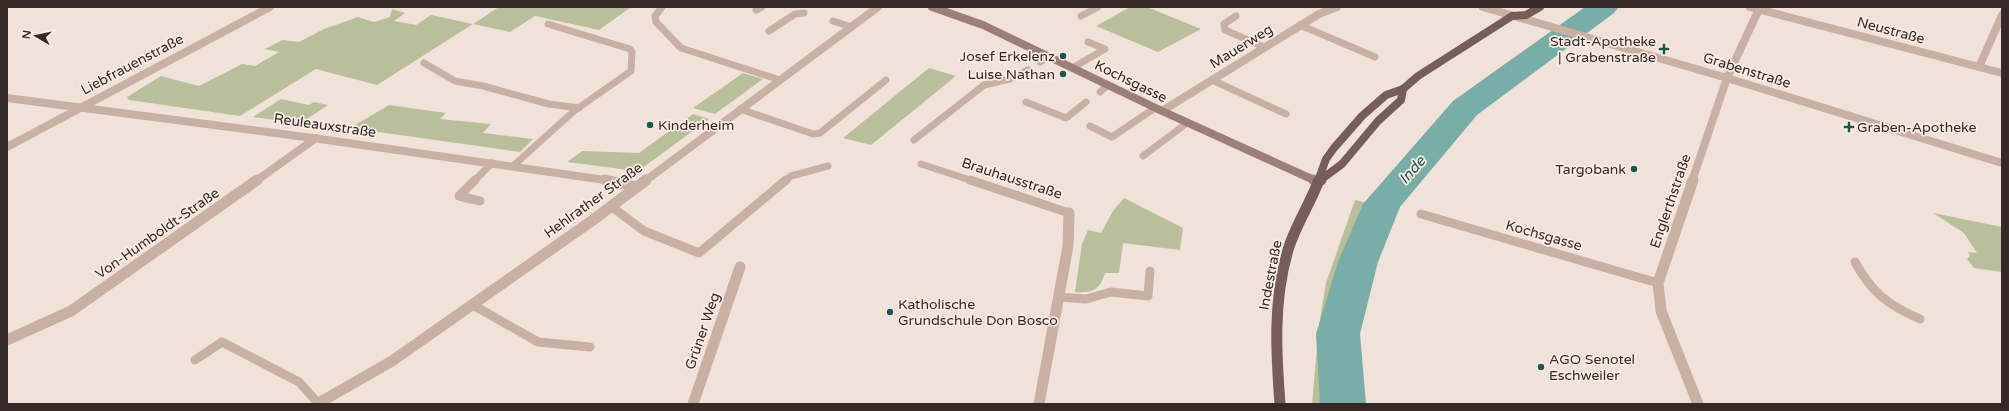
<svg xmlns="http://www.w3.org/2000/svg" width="2009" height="411" font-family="'Varela Round',sans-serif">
	<rect width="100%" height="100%" fill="#f1e2d9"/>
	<g fill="#b8bf9a">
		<polygon points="499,7 631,7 599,30 535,16 510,32 473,24 377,85 316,69 240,116 129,100 127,97 161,76 199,86 242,64 255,66 279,52 265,49 282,40 299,42 324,29 358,17 374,22 390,17 392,9 405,13 394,21 416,25 431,15 473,24"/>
		<polygon points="1130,7 1147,7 1201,29 1158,52 1096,26"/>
		<polygon points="929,68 956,76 871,145 843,138"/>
		<polygon points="743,73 763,79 715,114 693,108"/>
		<polygon points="281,99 309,105 314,102 328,105 301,123 253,117"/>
		<polygon points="389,105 446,113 440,119 491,124 483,133 533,139 520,152 350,128"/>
		<polygon points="693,114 709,119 641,169 636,171 567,162 582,151 639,153"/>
		<path d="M1124,198L1183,228L1180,250L1123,243L1119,273H1105C1100,290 1093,293 1075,292L1082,244L1088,230L1101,233L1113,211Z"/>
		<polygon points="1355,200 1371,204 1335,326 1336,404 1312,404 1319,325 1326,283"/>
		<polygon points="1933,213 2002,227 2002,272 1974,268 1967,259 1970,256 1968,252 1977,253 1964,233"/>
	</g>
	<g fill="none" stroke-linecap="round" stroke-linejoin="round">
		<polygon fill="#79ada7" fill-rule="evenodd" points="1585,7 1619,7 1614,13 1477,115 1400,207 1378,262 1360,334 1366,404 1320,404 1316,334 1338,262 1363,204 1453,101"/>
		<g stroke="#c8b0a5" stroke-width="7">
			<polyline points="662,7 655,16 656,22 681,48 780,80"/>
			<polyline points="756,10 762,7"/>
			<polyline points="1081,16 1098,7"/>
			<polyline points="1236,16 1224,24 1225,30 1264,47"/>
			<polyline points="833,21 852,27"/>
			<polyline points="1300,25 1375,57"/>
			<polyline points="769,31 795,14 804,13"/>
			<polyline points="1040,62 1049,57"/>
			<polyline points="424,63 455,81 483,86 549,104 579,108"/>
			<polyline points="1072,68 1105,49 1088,42"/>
			<polyline points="1212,80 1286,114"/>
			<polyline points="1100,92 1108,85"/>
			<polyline points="1026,102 1066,118 1086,102"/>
			<polyline points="740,109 813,134 820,133 886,80"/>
			<polyline points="1090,126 1112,137 1155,108"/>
			<polyline points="914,140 984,85 1010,79 1028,70"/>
			<polyline points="1143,156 1187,123"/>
			<polyline points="921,164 973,181"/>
			<polyline points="513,166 574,111 631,71 632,52 630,49 548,24"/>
			<polyline points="474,181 492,163"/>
			<polyline points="785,181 791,176 828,166"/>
		</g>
		<g stroke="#c8b0a5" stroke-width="9">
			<polyline points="475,180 459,196 480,201"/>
			<polyline points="970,180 1069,213"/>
			<polyline points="612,207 644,231 699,253 786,180"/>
			<polyline points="1421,214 1658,283"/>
			<path d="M1855,262C1872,293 1888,305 1920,319"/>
			<polyline points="1059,297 1086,299 1111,292 1148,296 1150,271"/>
			<polyline points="473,305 538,342 590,347"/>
			<polyline points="195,360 222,342 299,382 318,403"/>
		</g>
		<g stroke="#c8b0a5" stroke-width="8">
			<polyline points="1483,7 1727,78 2002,163"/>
			<polyline points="1750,7 2002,73"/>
			<polyline points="1979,67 2002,15"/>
			<polyline points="7,98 313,138 612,181"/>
			<polyline points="1162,111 1319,14 1337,7"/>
			<polyline points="7,147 270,7"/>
			<polyline points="256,181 316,138"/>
			<polyline points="645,181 878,7"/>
			<polyline points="1692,181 1727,78 1759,9"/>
		</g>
		<g stroke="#c8b0a5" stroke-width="11">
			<polyline points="605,180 637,187"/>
			<polyline points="1693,180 1658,283 1661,311 1698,404"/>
			<polyline points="7,340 71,311 257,180"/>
			<polyline points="317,404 392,361 593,220 646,180"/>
			<polyline points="693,404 740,267"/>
			<polyline points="1039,404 1068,246 1069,213"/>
		</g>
		<polyline stroke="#9c7f77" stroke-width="8" points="932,7 983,25 1162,111 1316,181"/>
		<polyline stroke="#9c7f77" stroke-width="11" points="1314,180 1318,182"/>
		<g stroke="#765d58" stroke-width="8">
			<polyline points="1318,181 1326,159 1334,148 1362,116 1386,95 1403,89 1418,76 1512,16 1526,15 1540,7"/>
			<polyline points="1319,181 1342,164 1378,121 1401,100 1403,89"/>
		</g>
		<g stroke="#765d58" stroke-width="11">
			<polyline points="1318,182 1321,180"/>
			<path d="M1280,404C1276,352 1273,301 1288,250C1295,226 1310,204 1319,180"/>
		</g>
	</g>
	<g fill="#1d5550" stroke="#f9ede5" stroke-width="1.5">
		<path d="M1662 43h4v4h4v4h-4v4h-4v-4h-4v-4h4z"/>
		<circle cx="1063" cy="56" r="4"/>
		<circle cx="1063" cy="74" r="4"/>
		<circle cx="650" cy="125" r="4"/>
		<path d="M1847 121h4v4h4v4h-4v4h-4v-4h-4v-4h4z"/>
		<circle cx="1634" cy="169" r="4"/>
		<circle cx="890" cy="312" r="4"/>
		<circle cx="1541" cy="367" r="4"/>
	</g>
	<g text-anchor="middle" stroke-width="3.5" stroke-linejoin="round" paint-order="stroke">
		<g font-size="14" fill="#342926" stroke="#f9ede5">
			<text transform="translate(1891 30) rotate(15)" y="5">Neustraße</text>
			<text transform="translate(1241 46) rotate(-32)" y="5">Mauerweg</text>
			<text transform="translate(132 64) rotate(-28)" y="5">Liebfrauenstraße</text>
			<text transform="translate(1747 70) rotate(17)" y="5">Grabenstraße</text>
			<text transform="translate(1131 81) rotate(26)" y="5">Kochsgasse</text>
			<text transform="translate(325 125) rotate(8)" y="5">Reuleauxstraße</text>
			<text transform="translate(1012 178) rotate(18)" y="5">Brauhausstraße</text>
			<text transform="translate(593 200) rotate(-36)" y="5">Hehlrather Straße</text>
			<text transform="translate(1670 201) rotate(-71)" y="5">Englerthstraße</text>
			<text transform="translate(157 233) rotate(-35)" y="5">Von-Humboldt-Straße</text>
			<text transform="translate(1544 235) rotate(16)" y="5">Kochsgasse</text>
			<text transform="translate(1270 275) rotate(-79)" y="5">Indestraße</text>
			<text transform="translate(702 331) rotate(-71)" y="5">Grüner Weg</text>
		</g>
		<g font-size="14" fill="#342926" stroke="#f9ede5" text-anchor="end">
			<text x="1656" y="46">Stadt-Apotheke<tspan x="1656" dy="16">| Grabenstraße</tspan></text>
			<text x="1055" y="61">Josef Erkelenz</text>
			<text x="1055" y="79">Luise Nathan</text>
			<text x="658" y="130" text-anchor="start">Kinderheim</text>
			<text x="1857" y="132" text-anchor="start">Graben-Apotheke</text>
			<text x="1626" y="174">Targobank</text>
			<text x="898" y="309" text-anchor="start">Katholische<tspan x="898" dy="16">Grundschule Don Bosco</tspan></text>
			<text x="1549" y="364" text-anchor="start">AGO Senotel<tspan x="1549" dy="16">Eschweiler</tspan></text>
		</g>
		<g font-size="15" font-style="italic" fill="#1d5550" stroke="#f9ede5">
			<text transform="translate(1412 170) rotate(-49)" y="5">Inde</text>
		</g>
	</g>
	<rect width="2009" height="411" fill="none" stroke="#342926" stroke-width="16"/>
	<g transform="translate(36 36) rotate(279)" stroke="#f9ede5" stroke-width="3" paint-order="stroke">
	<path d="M0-3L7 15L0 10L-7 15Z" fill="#342926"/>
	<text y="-6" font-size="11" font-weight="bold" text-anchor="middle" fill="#342926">N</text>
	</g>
</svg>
